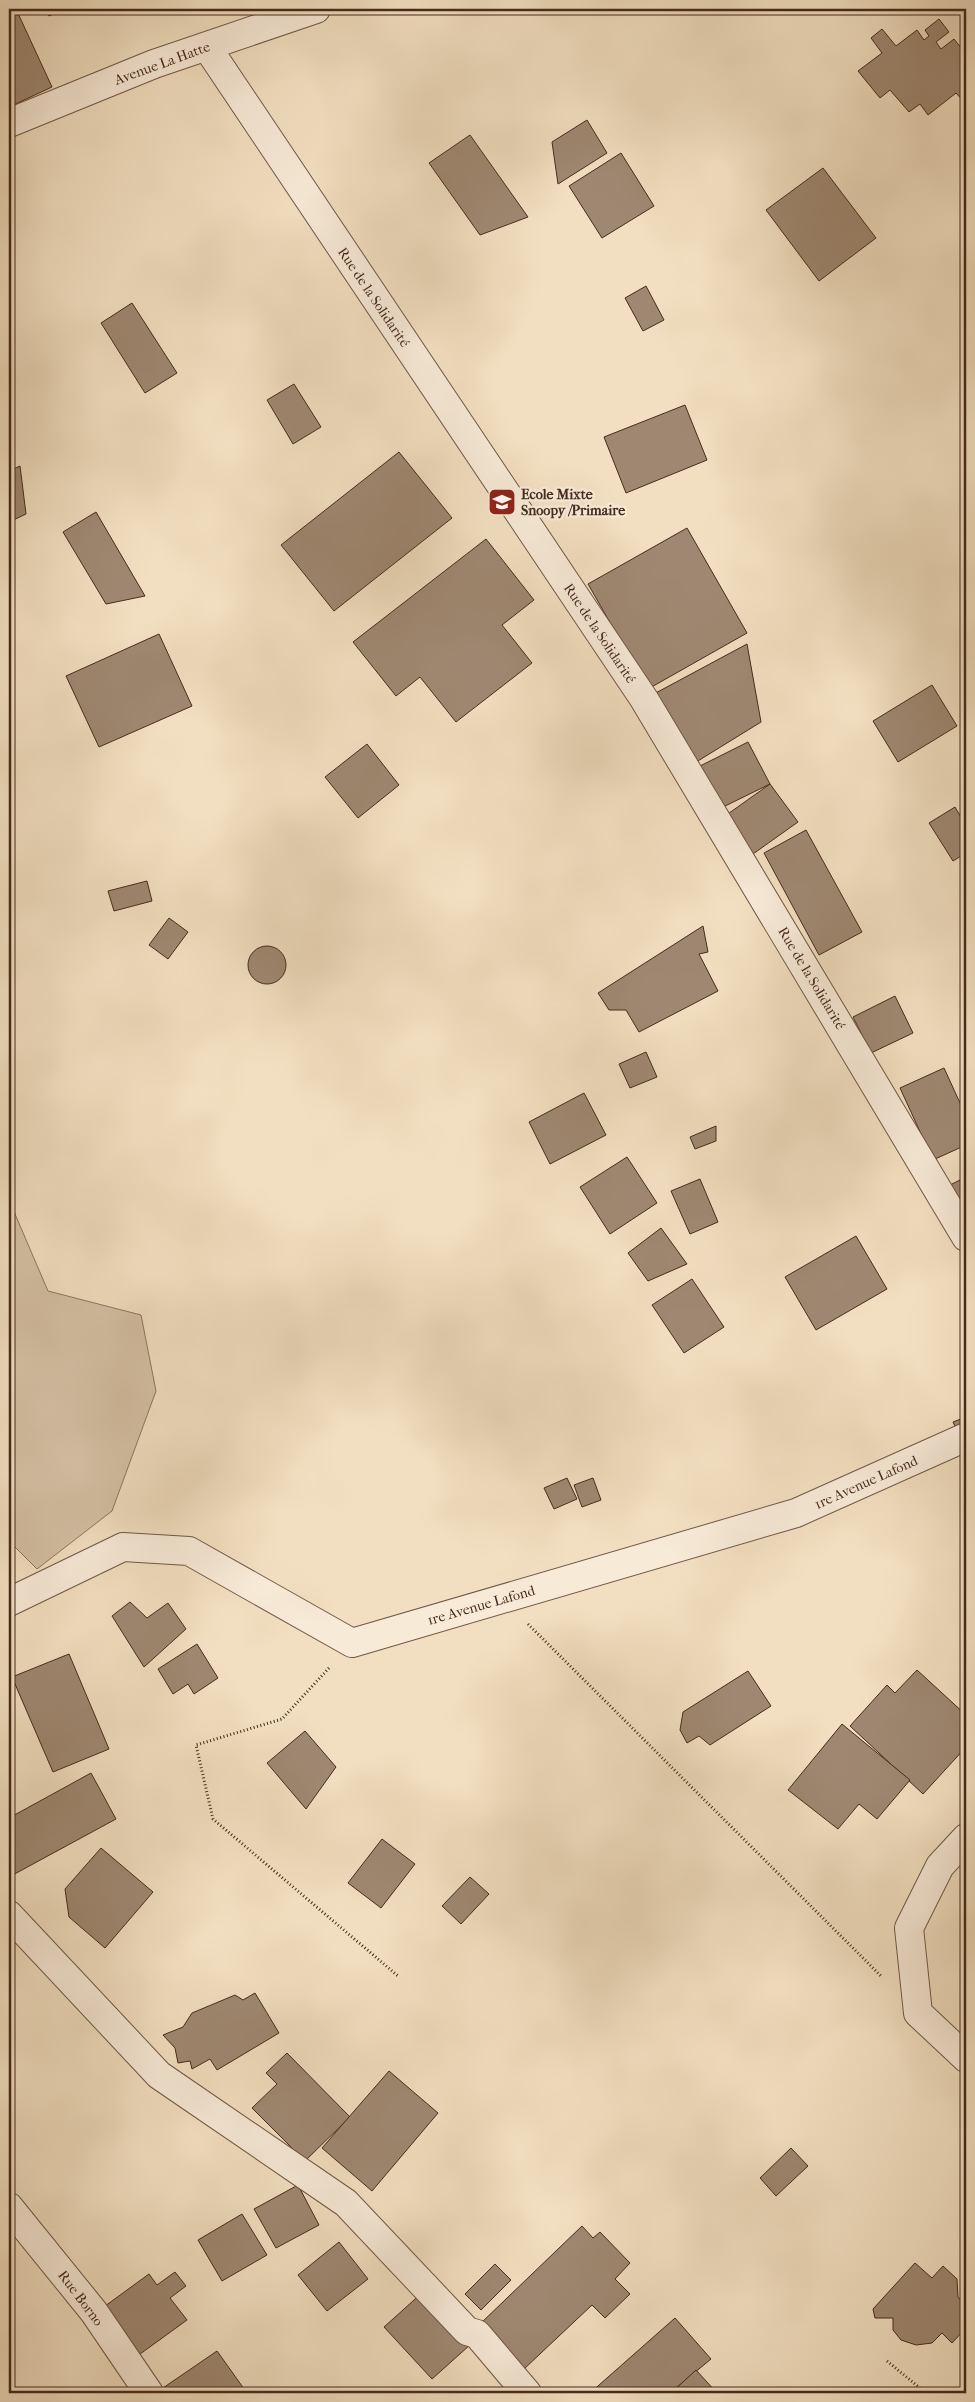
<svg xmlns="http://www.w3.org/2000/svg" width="975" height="2402" font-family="'IM FELL French Canon',serif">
	<rect width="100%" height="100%" fill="#f2dfc1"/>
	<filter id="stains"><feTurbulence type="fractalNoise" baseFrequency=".004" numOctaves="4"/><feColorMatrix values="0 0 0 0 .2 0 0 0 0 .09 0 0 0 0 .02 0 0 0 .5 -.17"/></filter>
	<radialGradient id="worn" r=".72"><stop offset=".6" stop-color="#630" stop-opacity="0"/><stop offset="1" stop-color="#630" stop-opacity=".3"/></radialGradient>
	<polygon fill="#d5c0a5" stroke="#8e7561" points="9,1200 48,1291 141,1315 156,1391 112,1511 37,1569 9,1541"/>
	<g fill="#9f8872" stroke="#462a1d">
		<polygon points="9,9 16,9 52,87 9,107"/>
		<polygon points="45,9 64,9 49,16"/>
		<polygon points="957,9 966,9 966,26"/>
		<polygon points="939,19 949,32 936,42 941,49 954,39 966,54 966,104 956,93 928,115 920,104 909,112 890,90 880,98 858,71 882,53 871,38 882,29 896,46 917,30 924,40 929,36 925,30"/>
		<polygon points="587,120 607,153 558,184 552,142"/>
		<polygon points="470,135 528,217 480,235 429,163"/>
		<polygon points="621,153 654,206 602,238 569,186"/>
		<polygon points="823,168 876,238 819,281 766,210"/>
		<polygon points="646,286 664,320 643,331 625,298"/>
		<polygon points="132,303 177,373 145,393 101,323"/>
		<polygon points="294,384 321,427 293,444 267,400"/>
		<polygon points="685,405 707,460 626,493 604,437"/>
		<polygon points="399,452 452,518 334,611 281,545"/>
		<polygon points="20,466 26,514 9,522 9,471"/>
		<polygon points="96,512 145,596 106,604 63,532"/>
		<polygon points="687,528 747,633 648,689 588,584"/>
		<polygon points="486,539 534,600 502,625 532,663 456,722 420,677 396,696 353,642"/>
		<polygon points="159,634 192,706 99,747 66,676"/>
		<polygon points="747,644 761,722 693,764 652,695"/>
		<polygon points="932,685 957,726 898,762 873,721"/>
		<polygon points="966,710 966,724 960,716"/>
		<polygon points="748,742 770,784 721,808 700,766"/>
		<polygon points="367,744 399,785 358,818 325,777"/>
		<polygon points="770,784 798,822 753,854 725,816"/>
		<polygon points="955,807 966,826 966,853 953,861 929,823"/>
		<polygon points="806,830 862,932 819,955 764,853"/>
		<polygon points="147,881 152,901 114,911 108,891"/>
		<polygon points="169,918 188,932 168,959 149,945"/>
		<polygon points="703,926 708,952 699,954 718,991 639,1032 626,1010 609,1010 598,993"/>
		<circle cx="267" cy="965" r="19"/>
		<polygon points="895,996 913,1033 871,1053 853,1017"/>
		<polygon points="9,998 13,1006 9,1009"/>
		<polygon points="646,1052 657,1077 630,1088 619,1064"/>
		<polygon points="944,1068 966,1116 966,1145 933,1160 900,1088"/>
		<polygon points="584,1093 606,1135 550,1164 529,1122"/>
		<polygon points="716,1126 716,1141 695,1149 690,1137"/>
		<polygon points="627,1157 657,1203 610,1234 580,1187"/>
		<polygon points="966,1177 966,1220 948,1186"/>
		<polygon points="700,1179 718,1222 690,1234 671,1191"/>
		<polygon points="661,1228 687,1264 648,1281 628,1253"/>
		<polygon points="856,1236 887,1289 816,1330 785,1277"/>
		<polygon points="692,1279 724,1327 684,1353 652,1305"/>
		<polygon points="966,1417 966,1450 953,1422"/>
		<polygon points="567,1478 577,1499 554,1509 544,1488"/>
		<polygon points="593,1478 601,1500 582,1507 574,1485"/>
		<polygon points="130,1602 147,1618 168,1603 186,1629 144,1667 112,1616"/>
		<polygon points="197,1644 218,1678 194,1694 188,1684 173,1694 158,1669"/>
		<polygon points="69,1654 109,1749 53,1772 12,1677"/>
		<polygon points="917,1670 966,1715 966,1747 923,1794 850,1726 887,1685 895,1693"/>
		<polygon points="748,1671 771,1706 710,1745 699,1736 687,1743 680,1730 683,1712"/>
		<polygon points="842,1724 910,1780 877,1819 859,1804 838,1829 788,1790"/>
		<polygon points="305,1731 336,1767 306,1809 267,1763"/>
		<polygon points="91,1773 116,1819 9,1877 9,1818"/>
		<polygon points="382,1839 415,1864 381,1908 348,1883"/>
		<polygon points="101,1848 153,1892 105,1948 69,1917 65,1889"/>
		<polygon points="470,1877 489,1894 461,1924 442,1906"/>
		<polygon points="255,1993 279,2033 217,2070 210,2059 192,2069 190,2061 178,2063 175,2048 163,2035 183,2027 192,2013 235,1995 243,2000"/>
		<polygon points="287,2053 350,2117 305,2161 252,2108 277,2084 266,2073"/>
		<polygon points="389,2071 438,2113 372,2191 322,2148"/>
		<polygon points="791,2148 808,2166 776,2196 760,2178"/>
		<polygon points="298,2185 319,2225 276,2248 254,2209"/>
		<polygon points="242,2214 267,2255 222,2281 198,2240"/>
		<polygon points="582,2226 593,2238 600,2232 630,2263 615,2279 630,2294 605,2318 592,2305 524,2369 480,2324"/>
		<polygon points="339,2242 368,2279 327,2311 298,2275"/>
		<polygon points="915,2263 932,2278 943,2266 957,2279 958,2297 966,2306 966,2328 952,2343 942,2333 932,2343 916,2345 901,2340 893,2330 893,2318 875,2318 873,2309"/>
		<polygon points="495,2264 511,2280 481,2310 465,2294"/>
		<polygon points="175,2272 186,2286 170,2298 187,2320 136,2357 101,2309 149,2274 157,2285"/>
		<polygon points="423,2292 471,2344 432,2379 384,2327"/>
		<polygon points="675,2318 711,2359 670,2393 590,2393"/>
		<polygon points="217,2351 247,2393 162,2393 160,2390"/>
		<polygon points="696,2370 717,2393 671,2393"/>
	</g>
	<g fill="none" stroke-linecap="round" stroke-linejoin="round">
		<defs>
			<g id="minor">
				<polyline points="207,47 644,699 966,1237"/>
				<polyline points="9,123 154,64 316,9"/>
				<polyline points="9,1602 123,1547 189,1551 352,1643 796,1513 966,1437"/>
				<polyline points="966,1838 940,1866 909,1928 918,2013 966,2058"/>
				<polyline points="9,1915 159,2075 346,2203 467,2331 477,2334 527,2393"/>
				<polyline points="9,2207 94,2312 149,2393"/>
			</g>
		</defs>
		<use href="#minor" stroke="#715746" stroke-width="30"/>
		<g stroke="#462a1d" stroke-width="3" stroke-dasharray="1 2.5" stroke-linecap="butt">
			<polyline points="528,1624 881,1976"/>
			<polyline points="329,1668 282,1719 196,1745 213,1819 398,1976"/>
			<polyline points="887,2361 926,2393"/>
		</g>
		<use href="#minor" stroke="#f7ead7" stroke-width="28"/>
	</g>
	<defs>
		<symbol id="school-square" viewBox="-11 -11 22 22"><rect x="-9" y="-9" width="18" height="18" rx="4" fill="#8f2418" stroke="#f7ead7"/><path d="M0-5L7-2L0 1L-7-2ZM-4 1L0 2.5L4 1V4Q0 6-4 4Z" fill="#fff"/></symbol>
	</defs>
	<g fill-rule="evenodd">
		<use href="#school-square" x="486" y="486" width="32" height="32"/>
	</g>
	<g text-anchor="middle" stroke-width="4.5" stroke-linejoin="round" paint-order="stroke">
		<g font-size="14" fill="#462a1d" stroke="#f7ead7">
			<text transform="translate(162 63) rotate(-20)" y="5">Avenue La Hatte</text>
			<text transform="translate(374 297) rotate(56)" y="5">Rue de la Solidarité</text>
			<text transform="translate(600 633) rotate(56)" y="5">Rue de la Solidarité</text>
			<text transform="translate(812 978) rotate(59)" y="5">Rue de la Solidarité</text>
			<text transform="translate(866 1482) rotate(-24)" y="5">1re Avenue Lafond</text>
			<text transform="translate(481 1605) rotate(-16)" y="5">1re Avenue Lafond</text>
			<text transform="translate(81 2298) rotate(53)" y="5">Rue Borno</text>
		</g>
		<g font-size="14" font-weight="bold" fill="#462a1d" stroke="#f7ead7" text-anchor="start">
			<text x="521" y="499">Ecole Mixte<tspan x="521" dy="16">Snoopy /Primaire</tspan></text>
		</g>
	</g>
	<rect width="975" height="2402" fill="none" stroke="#f2dfc1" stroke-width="30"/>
	<rect x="10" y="10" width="955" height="2382" fill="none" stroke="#462a1d" stroke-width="2.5"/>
	<rect x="15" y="15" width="945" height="2372" fill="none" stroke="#462a1d"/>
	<rect width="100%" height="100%" filter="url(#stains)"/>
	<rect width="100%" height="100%" fill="url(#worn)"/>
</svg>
